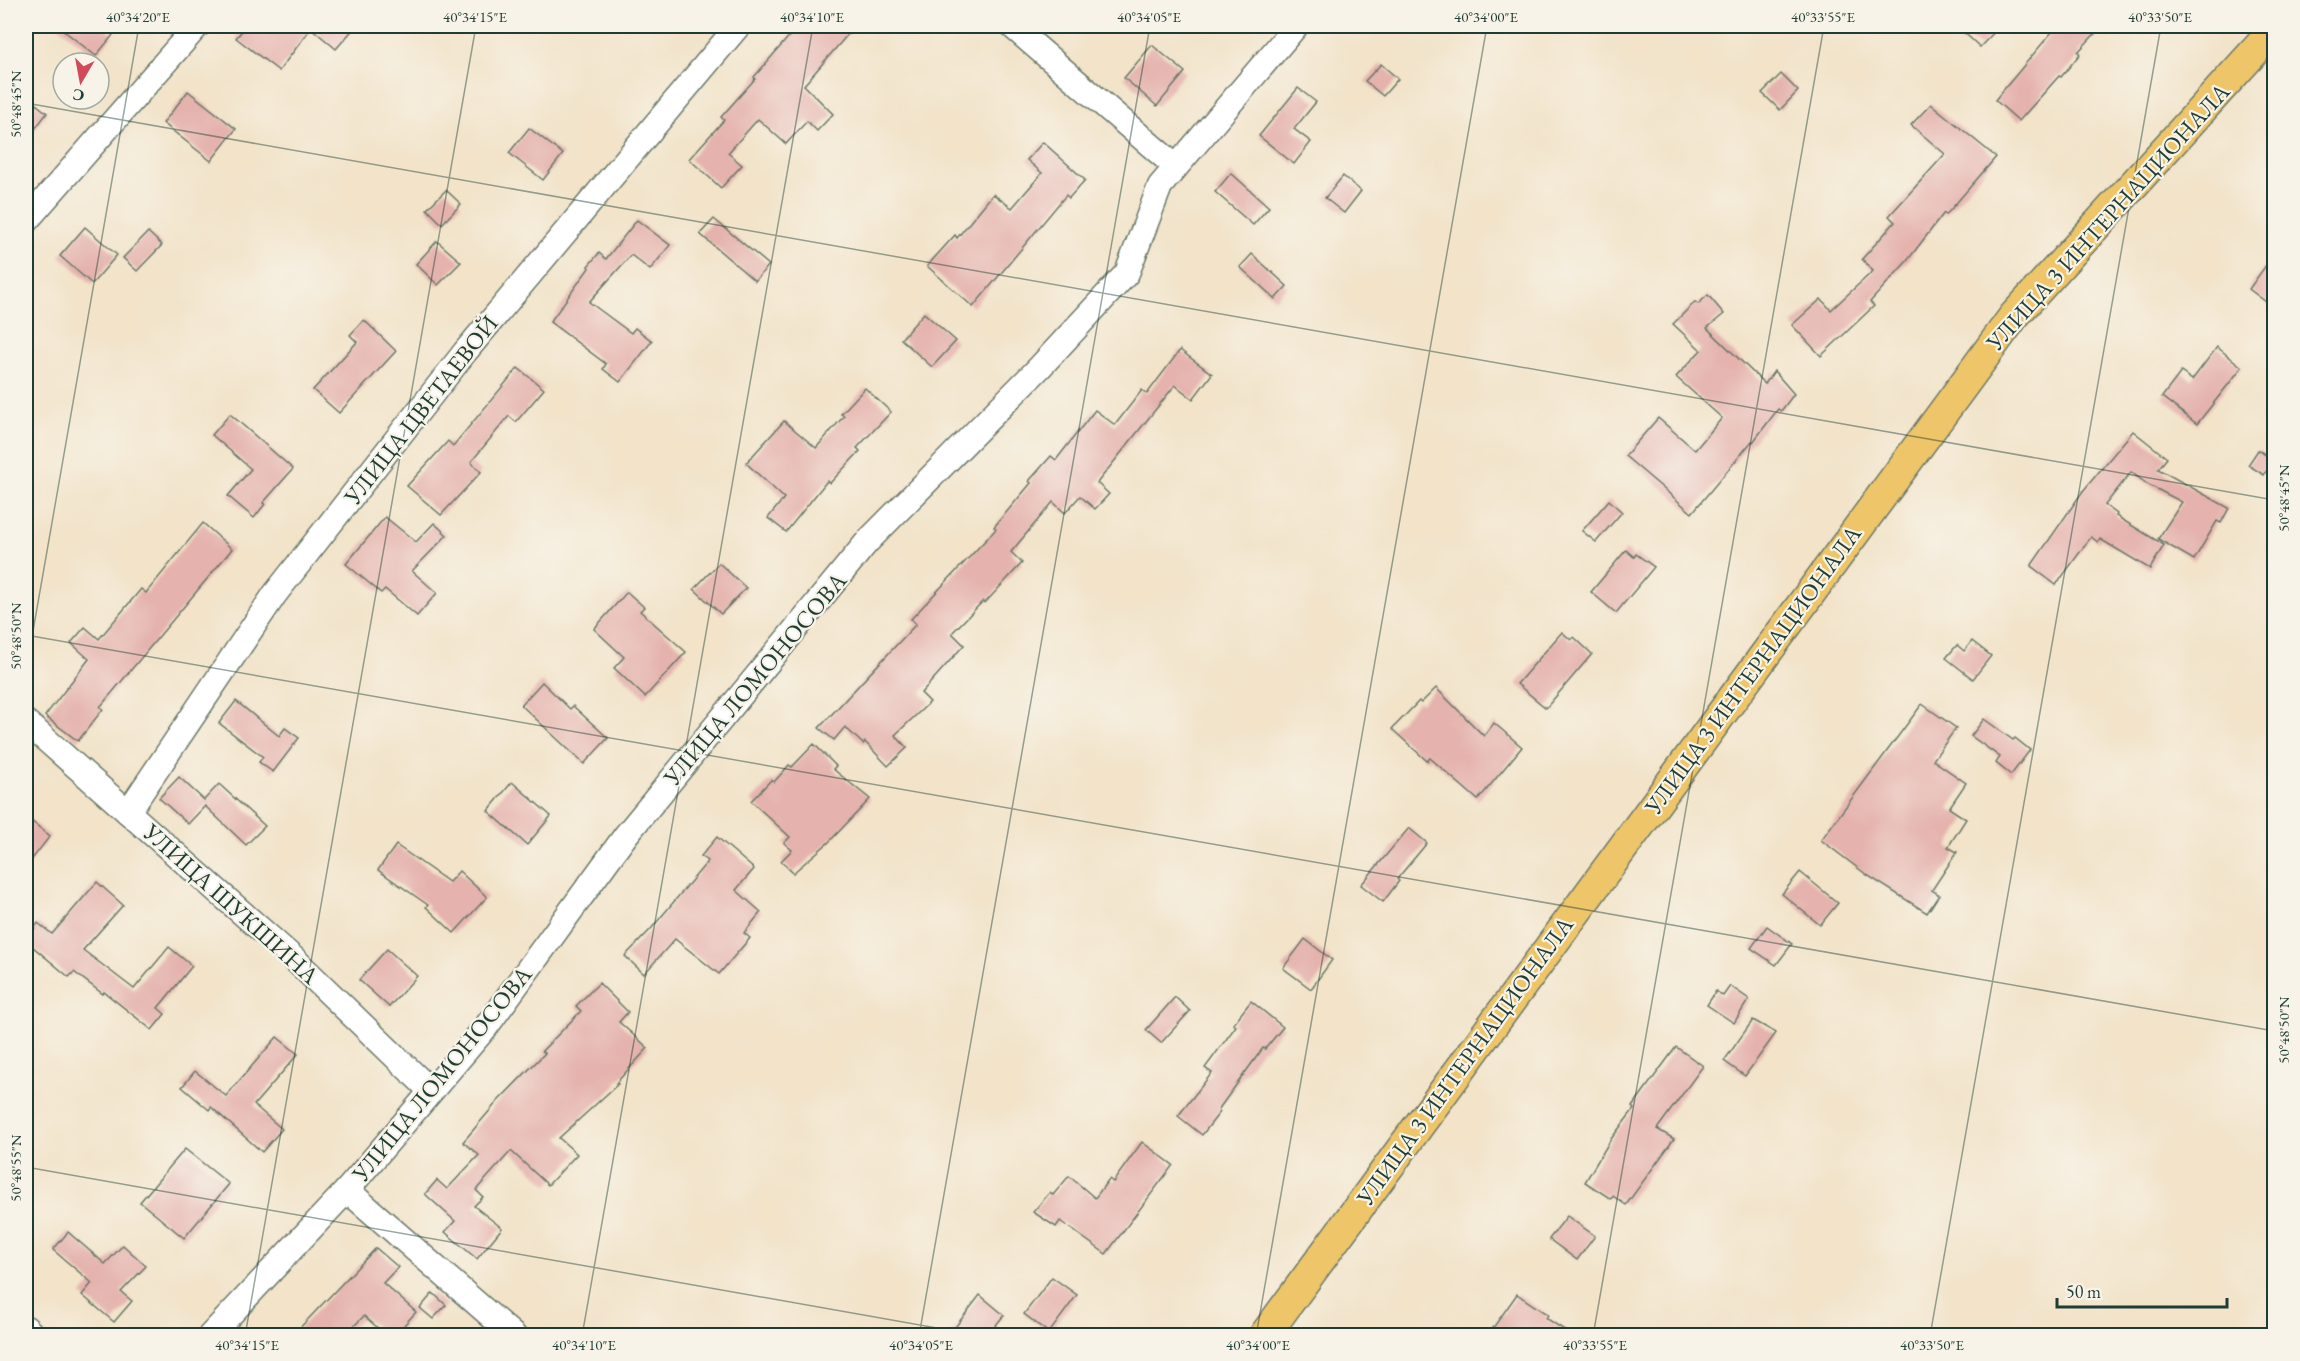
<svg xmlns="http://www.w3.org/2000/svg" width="2300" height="1361" font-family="'EB Garamond',serif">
	<rect width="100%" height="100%" fill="#f7f3e8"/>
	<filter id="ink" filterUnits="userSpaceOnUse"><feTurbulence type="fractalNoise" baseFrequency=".0167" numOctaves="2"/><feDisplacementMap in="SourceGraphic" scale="12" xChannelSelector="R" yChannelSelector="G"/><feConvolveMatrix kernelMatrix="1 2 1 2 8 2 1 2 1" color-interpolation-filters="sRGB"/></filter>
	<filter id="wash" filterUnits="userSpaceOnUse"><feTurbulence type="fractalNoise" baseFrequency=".008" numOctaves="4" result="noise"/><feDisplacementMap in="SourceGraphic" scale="24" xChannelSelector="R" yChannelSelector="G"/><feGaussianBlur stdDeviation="1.35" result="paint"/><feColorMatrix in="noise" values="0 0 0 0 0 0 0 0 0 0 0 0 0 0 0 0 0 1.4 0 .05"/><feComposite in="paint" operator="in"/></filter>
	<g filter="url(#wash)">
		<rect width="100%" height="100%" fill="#f2e3c9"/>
		<g id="blocks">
			<g fill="#e5b2ad">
				<polygon points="58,26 101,26 113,35 96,56"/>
				<polygon points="246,26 356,26 336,49 311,28 279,71 236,38"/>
				<polygon points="798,26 855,26 804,85 833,114 817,131 807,121 786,144 758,119 728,153 742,165 721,188 689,159 724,120 721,117 755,79 754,77"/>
				<polygon points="1957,26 2000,26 1980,47"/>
				<polygon points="2057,26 2102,26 2078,52 2080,54 2061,77 2059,76 2019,121 1995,100"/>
				<polygon points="1152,45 1185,72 1157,106 1124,78"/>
				<polygon points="1381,64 1398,79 1383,96 1365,81"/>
				<polygon points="1781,74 1798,91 1780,110 1762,93"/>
				<polygon points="1298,88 1316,102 1294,129 1311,142 1294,164 1259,136"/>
				<polygon points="188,91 236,129 211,161 163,123"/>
				<polygon points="26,96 47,113 26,141"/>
				<polygon points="1931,104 1996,157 1946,215 1944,213 1907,261 1870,302 1874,306 1821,356 1792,325 1821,299 1831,310 1873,271 1862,259 1895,222 1889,216 1945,154 1911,125"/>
				<polygon points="529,128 563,154 543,180 509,153"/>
				<polygon points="1043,142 1085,180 1069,198 1066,195 973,307 927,266 955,235 957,238 993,194 1012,208 1042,173 1027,160"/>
				<polygon points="1231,173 1269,207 1253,225 1215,192"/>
				<polygon points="1343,176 1361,191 1344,213 1325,198"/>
				<polygon points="446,190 461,204 442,224 427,209"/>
				<polygon points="714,219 769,265 755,281 700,234"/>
				<polygon points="637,220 670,245 650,270 631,255 589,302 631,333 635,328 652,341 620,382 603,369 606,364 550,322 589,268 588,266 599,253 606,259"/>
				<polygon points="85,227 117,255 92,284 60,256"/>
				<polygon points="148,232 162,245 137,271 123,258"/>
				<polygon points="437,241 461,262 438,285 416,264"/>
				<polygon points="1252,254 1287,286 1275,299 1240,267"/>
				<polygon points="2274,254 2274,308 2249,289"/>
				<polygon points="1708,295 1724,314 1707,328 1765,384 1774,371 1794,394 1781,411 1778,409 1753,442 1752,441 1692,513 1625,456 1658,418 1695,450 1722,418 1676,377 1701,350 1673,324 1695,302 1698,304"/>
				<polygon points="924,313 956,341 932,367 901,339"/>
				<polygon points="364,320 396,351 339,413 313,390 357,342 350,335"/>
				<polygon points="2217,347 2242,367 2197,424 2162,397 2181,372 2192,380"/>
				<polygon points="1180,350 1212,374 1193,399 1175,385 1097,483 1109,494 1095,509 1080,496 1065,513 1053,502 1011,552 1022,563 985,603 983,601 952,633 964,645 921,693 930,702 895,735 907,748 888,766 865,742 863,744 845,727 834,740 819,728 916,624 911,619 996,529 994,527 1031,483 1029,481 1051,456 1056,460 1095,410 1115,425 1142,390 1147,394"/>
				<polygon points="518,368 544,389 516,422 509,416 471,462 481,472 441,515 407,486 448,441 453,446"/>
				<polygon points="865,388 891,412 857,448 860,451 830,483 827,481 786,532 768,518 784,498 746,463 784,421 816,448 844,416 841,414"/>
				<polygon points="230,414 293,469 263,503 265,504 254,518 228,496 251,469 212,435"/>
				<polygon points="2133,431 2167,458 2158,469 2229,508 2221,523 2217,521 2194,560 2158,539 2182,502 2147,484 2131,472 2105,505 2117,514 2116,516 2164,545 2150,569 2100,539 2098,542 2091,537 2056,585 2031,566 2083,491"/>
				<polygon points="2258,450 2274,460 2264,475 2248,465"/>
				<polygon points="1609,500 1622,512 1596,542 1582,531"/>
				<polygon points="385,517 416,542 434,523 447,535 412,571 437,593 417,616 385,589 381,593 346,564"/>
				<polygon points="203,523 232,549 100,707 103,709 78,741 45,716 89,659 71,643 85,627 99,639 141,589 146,593"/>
				<polygon points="1626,550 1634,557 1636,554 1654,567 1616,613 1591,592"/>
				<polygon points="719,563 746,588 721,614 694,589"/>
				<polygon points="627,592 644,607 640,611 686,652 645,697 614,668 624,657 594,629"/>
				<polygon points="1562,632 1571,640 1574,637 1592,654 1546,708 1517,684"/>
				<polygon points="1972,641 1991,656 1973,679 1946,658 1957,645 1964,651"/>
				<polygon points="542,682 570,709 573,706 608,738 584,764 521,705"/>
				<polygon points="1436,688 1484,736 1494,723 1522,747 1478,800 1430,758 1427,761 1392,729 1419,701 1421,703"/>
				<polygon points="236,701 279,736 285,728 299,738 273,772 259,762 263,757 219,723"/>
				<polygon points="1922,704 1956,728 1933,760 1966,783 1949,808 1966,819 1948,847 1957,852 1932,890 1939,895 1927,913 1867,875 1821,840"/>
				<polygon points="1984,719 2013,740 2015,738 2030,750 2011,775 1996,763 2000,757 1971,736"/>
				<polygon points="814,744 836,766 833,769 870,799 829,842 793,873 781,861 792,850 784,843 790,837 751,801 771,780 774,782 789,765 792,767"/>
				<polygon points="179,777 204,800 219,784 265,826 246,845 205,806 188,824 159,798"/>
				<polygon points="512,782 551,816 527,845 488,811"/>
				<polygon points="26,817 50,836 26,867"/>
				<polygon points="1409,828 1427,843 1397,879 1399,881 1383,902 1361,885"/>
				<polygon points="717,837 754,869 736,890 761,912 744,933 750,938 719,974 675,939 644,974 625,956 651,929 708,861 701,856"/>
				<polygon points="396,845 449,882 459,871 487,897 454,933 426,907 428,905 378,870"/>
				<polygon points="1800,872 1838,903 1820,925 1782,894"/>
				<polygon points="97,882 123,905 83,950 134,989 169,947 192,966 158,1008 165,1014 152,1030 104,992 103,994 74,972 69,977 26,941 38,923 52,934"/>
				<polygon points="1767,926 1792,944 1776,965 1751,948"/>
				<polygon points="1305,939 1332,960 1311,989 1283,968"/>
				<polygon points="387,949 417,976 389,1007 359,980"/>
				<polygon points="599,983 628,1012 619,1022 648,1048 616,1083 618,1084 559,1138 577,1154 548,1185 511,1151 476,1190 483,1197 474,1206 502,1228 477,1259 445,1232 455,1221 425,1194 437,1180 447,1189 479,1155 463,1142 498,1101 545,1053 542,1051 581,1011 576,1006"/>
				<polygon points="1730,986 1749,999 1734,1023 1707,1005 1716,991 1723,996"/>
				<polygon points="1175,997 1190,1011 1161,1043 1146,1030"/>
				<polygon points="1251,1001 1283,1027 1265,1049 1263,1048 1218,1110 1220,1112 1202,1135 1178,1116 1212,1073 1205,1068 1236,1026 1233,1024"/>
				<polygon points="1753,1020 1776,1033 1745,1076 1724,1061"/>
				<polygon points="277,1037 298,1054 254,1105 282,1129 262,1152 211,1107 209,1110 182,1087 195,1071 226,1096"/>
				<polygon points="1676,1047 1703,1066 1657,1129 1674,1139 1626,1205 1613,1196 1611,1199 1585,1182 1611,1139 1634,1109 1632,1107"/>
				<polygon points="1142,1142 1173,1165 1106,1254 1060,1221 1056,1227 1033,1212 1050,1192 1053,1195 1069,1176 1095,1198 1109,1179 1113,1182"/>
				<polygon points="185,1149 229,1184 184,1238 140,1202"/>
				<polygon points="1567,1216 1595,1236 1577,1260 1549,1239"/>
				<polygon points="68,1232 105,1264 123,1245 146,1266 121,1292 132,1301 114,1322 82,1295 92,1283 53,1250"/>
				<polygon points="376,1248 398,1267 383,1283 416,1312 395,1335 386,1335 364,1316 345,1335 293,1335"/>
				<polygon points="1052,1277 1077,1295 1049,1333 1024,1314"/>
				<polygon points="433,1293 446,1305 433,1319 420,1308"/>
				<polygon points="1517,1294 1548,1315 1546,1318 1572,1335 1488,1335"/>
				<polygon points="980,1295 1004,1315 988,1335 949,1335"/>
			</g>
		</g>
	</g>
	<g filter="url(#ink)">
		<use href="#blocks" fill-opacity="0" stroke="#697768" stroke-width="1.5"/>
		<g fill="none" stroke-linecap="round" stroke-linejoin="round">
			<defs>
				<g id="minor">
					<polyline points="1012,26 1176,167"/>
					<polyline points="26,221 197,26"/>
					<polyline points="26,722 292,957 431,1091"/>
					<polyline points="128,812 275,594 465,352 738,26"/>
					<polyline points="347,1190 514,1336"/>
					<polyline points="26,1328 34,1336"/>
					<polyline points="210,1336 347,1190 486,1027 626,835 867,542 1040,367 1127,273 1160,186 1296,26"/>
				</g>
				<polyline id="major" points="1264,1336 2014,316 2274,30"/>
			</defs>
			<use href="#minor" stroke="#697768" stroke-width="27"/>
			<use href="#major" stroke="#697768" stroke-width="33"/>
			<use href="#minor" stroke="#fff" stroke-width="24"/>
			<use href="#major" stroke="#eec569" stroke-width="30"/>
		</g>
	</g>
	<path fill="none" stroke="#1f3d34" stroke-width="1.5" stroke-opacity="0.45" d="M26,103L2274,500M26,635L2274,1031M26,671L139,26M26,1167L982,1336M245,1336L476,26M582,1336L813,26M919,1336L1150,26M1256,1336L1487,26M1593,1336L1824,26M1930,1336L2161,26M2267,1336L2274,1295"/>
	<g text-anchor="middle" stroke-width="4.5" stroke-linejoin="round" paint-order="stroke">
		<g font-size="24" fill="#1f3d34" stroke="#f7f3e8">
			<text transform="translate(2108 217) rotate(-48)" y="8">УЛИЦА 3 ИНТЕРНАЦИОНАЛА</text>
			<text transform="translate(421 410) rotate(-52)" y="8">УЛИЦА ЦВЕТАЕВОЙ</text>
			<text transform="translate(1753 670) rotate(-54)" y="8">УЛИЦА 3 ИНТЕРНАЦИОНАЛА</text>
			<text transform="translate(755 679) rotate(-50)" y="8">УЛИЦА ЛОМОНОСОВА</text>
			<text transform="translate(231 904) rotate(42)" y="8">УЛИЦА ШУКШИНА</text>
			<text transform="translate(1465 1061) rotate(-54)" y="8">УЛИЦА 3 ИНТЕРНАЦИОНАЛА</text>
			<text transform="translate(442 1074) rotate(-51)" y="8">УЛИЦА ЛОМОНОСОВА</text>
		</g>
	</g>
	<rect width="2300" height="1361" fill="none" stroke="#f7f3e8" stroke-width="66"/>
	<g transform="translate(81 81) rotate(190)"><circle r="28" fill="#f7f3e8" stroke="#a1aaa0" stroke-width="1.5"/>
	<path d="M0-4.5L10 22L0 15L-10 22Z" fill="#d1495b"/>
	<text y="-9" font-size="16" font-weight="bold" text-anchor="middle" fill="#1f3d34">С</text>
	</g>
	<path d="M2057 1298v9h170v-9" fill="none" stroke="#1f3d34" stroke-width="3"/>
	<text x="2066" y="1298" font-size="18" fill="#1f3d34" stroke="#f7f3e8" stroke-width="4.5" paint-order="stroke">50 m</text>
	<rect x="33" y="33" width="2234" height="1295" fill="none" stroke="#1f3d34" stroke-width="2"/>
	<g font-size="15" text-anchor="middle" fill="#1f3d34">
		<text x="138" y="22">40°34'20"E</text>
		<text x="475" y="22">40°34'15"E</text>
		<text x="812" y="22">40°34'10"E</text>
		<text x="1149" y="22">40°34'05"E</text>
		<text x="1486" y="22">40°34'00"E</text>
		<text x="1823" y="22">40°33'55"E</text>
		<text x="2160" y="22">40°33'50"E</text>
		<text transform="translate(16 104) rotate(-90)" y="5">50°48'45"N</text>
		<text transform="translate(2284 498) rotate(-90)" y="5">50°48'45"N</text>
		<text transform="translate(16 636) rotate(-90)" y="5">50°48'50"N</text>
		<text transform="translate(2284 1030) rotate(-90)" y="5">50°48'50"N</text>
		<text transform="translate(16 1168) rotate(-90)" y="5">50°48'55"N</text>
		<text x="247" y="1350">40°34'15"E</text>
		<text x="584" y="1350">40°34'10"E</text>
		<text x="921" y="1350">40°34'05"E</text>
		<text x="1258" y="1350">40°34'00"E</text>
		<text x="1595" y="1350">40°33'55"E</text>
		<text x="1932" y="1350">40°33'50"E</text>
	</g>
</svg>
